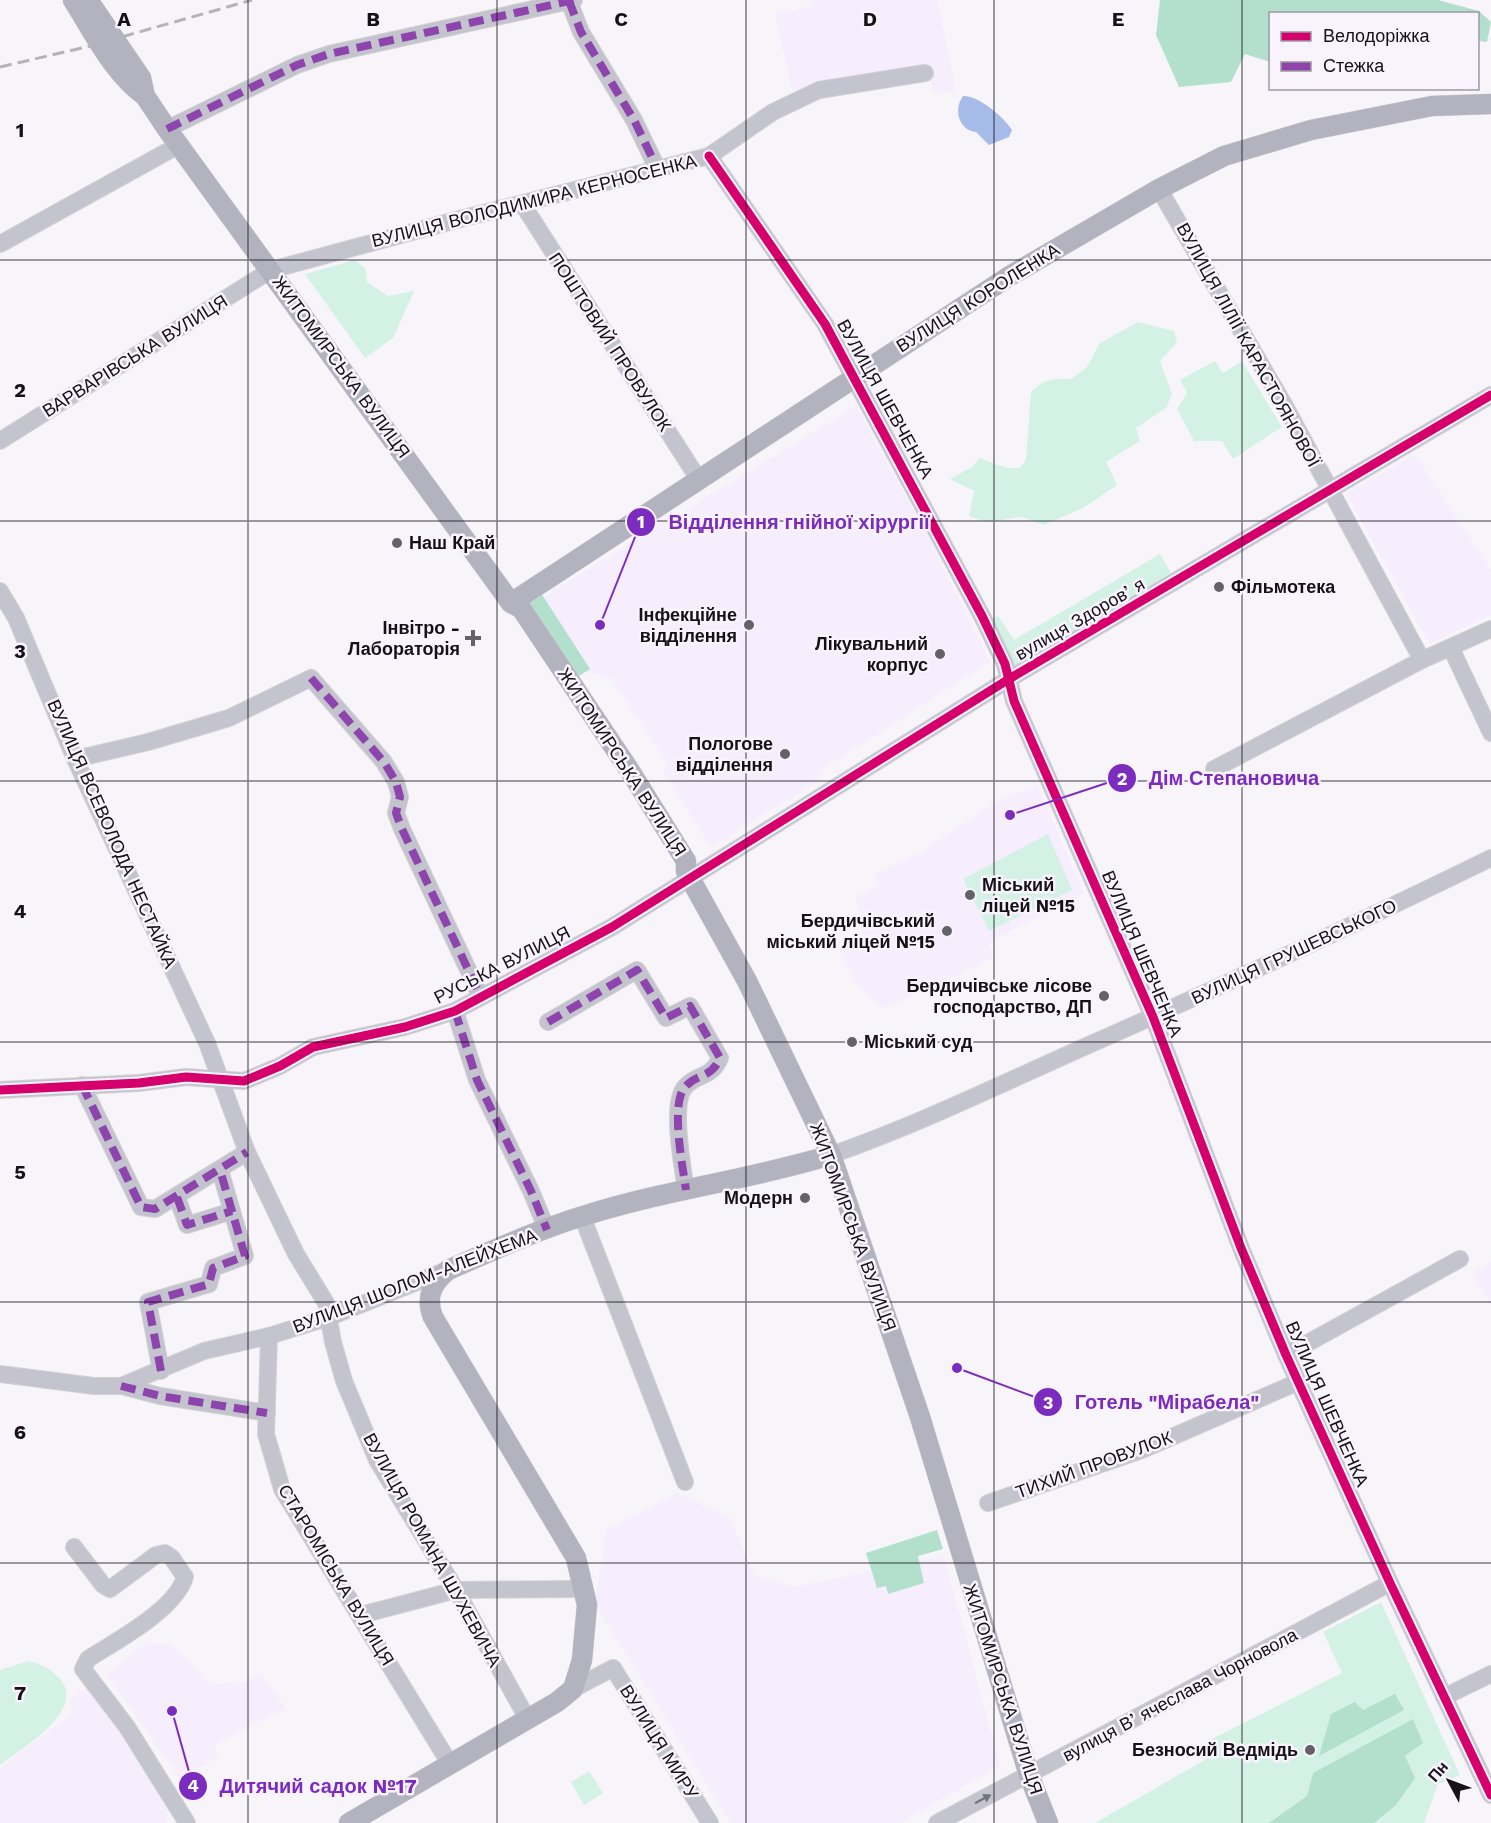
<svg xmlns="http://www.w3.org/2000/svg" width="1491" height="1823" font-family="'Work Sans',sans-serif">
	<rect width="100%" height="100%" fill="#f8f5fa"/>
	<g fill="#f6edfd">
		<polygon points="811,0 937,0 956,90 934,94 930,76 794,98 775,14 812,6"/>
		<polygon points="856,406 930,540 990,662 826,767 816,782 711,847 663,771 668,764 612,679 582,670 534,602"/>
		<polygon points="1415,455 1491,570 1491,615 1430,644 1346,493"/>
		<polygon points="1037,786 1084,893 988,943 993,957 938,985 882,1008 854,979 839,951 863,935 856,897 879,885 874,874 922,851 1000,799"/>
		<polygon points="1491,1262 1491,1304 1472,1273"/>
		<polygon points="677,1493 729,1517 755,1576 795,1587 944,1556 1000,1766 901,1823 731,1823 595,1604 606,1530"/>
		<polygon points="147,1643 171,1645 195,1667 203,1680 211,1685 244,1682 261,1675 287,1710 273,1714 215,1745 217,1757 181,1780 106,1673"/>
		<polygon points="87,1687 163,1794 168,1820 164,1823 0,1823 0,1768 74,1712 68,1702"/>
	</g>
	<g fill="#d3f2e5">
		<polygon points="355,260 365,268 367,282 388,296 414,291 393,338 365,358 305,274"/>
		<path d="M1138,322L1174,331L1177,342L1160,361L1172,394L1166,408L1136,428L1140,441L1106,462L1117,485L1083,508L1044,525L1022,517L987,522L969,516L974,491L950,479L972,467L979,458L1007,468H1020L1026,460L1031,392C1043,379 1055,378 1071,379L1087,367L1100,343Z"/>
		<polygon points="1215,361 1223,373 1242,361 1282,427 1233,459 1222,441 1194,441 1177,409 1187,393 1180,380"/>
		<polygon points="1160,554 1171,573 1013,667 990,620 998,616 1014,640"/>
		<polygon points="1048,834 1072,890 989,931 963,879"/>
		<polygon points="1381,1602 1460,1775 1438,1784 1424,1823 1095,1823 1210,1757 1210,1740 1342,1673 1323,1632"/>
		<path d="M29,1661C43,1665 54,1670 63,1683C82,1713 20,1750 0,1765V1670Z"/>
		<polygon points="589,1771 603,1793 584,1805 571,1782"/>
	</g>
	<g fill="#b2e0cd">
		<polygon points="1160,0 1438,0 1479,11 1491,22 1487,42 1478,41 1478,14 1270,14 1270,62 1245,54 1231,82 1179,87 1156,35"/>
		<polygon points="541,593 590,669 574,679 524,604"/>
		<polygon points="937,1530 943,1549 918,1556 924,1583 888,1594 886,1586 877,1588 866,1553"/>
		<polygon points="1395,1694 1404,1710 1319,1756 1331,1714 1355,1702 1363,1710"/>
		<polygon points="1413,1719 1423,1743 1405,1756 1415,1778 1396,1805 1374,1823 1269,1823 1307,1796 1313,1773"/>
	</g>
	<path fill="#a6bbe8" d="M963,96C978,95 1004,117 1012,130L1009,137L989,145L976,132C959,130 953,110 963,96Z"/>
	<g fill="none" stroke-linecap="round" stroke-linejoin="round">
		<defs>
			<g id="minor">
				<polyline points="569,1 581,32 634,120 658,170"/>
				<polyline points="167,129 297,65 329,54 574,0"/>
				<polyline points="709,156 825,324 982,616 1005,664 1014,701 1153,1017 1241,1248 1286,1355 1390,1583 1491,1795"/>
				<polyline points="1159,189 1285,406 1422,660"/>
				<polyline points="523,205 699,480"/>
				<polyline points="0,244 179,145"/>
				<polyline points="0,441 271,270 460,219 709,156 773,112 819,90 925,73"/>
				<polyline points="0,591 16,618 75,759 207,1043 247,1152 296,1254 326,1303 333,1342 344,1381 377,1460 456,1590 528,1720"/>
				<polyline points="1451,648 1491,733"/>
				<polyline points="75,759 148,742 229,718 311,678 384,762 396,782 400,797 396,813 402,829 480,995"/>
				<polyline points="1214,769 1422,660 1491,629"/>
				<polyline points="455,1011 477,1080 531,1191 547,1230"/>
				<path d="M548,1022L637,970L666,1018L690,1006L720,1058C711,1079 697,1073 685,1087C670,1104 683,1168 686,1190"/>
				<polyline points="82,1085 141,1207 155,1209 247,1152"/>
				<polyline points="0,1090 139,1083 186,1077 244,1081 280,1066 313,1047 405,1027 455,1011 612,927 1009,679 1491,395"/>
				<path d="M831,1155C917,1125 999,1085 1082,1048C1220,987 1356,924 1491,858"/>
				<polyline points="177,1197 187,1225 232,1211"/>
				<polyline points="582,1216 685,1482"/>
				<polyline points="269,1336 266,1434 282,1489 450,1764"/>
				<polyline points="1286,1355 1460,1259"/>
				<polyline points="161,1371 148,1302 209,1284 213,1268 245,1256 220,1170"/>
				<polyline points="0,1374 94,1386 121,1386 204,1351 269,1336 330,1317 447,1270"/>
				<polyline points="122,1386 160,1396 267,1413"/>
				<polyline points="988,1503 1142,1450 1298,1382"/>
				<path d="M74,1547L103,1585L110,1589L156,1555L165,1553L172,1558L185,1577C175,1610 116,1641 88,1659L83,1669L127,1727L187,1823"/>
				<polyline points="361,1615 456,1590 577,1589"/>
				<polyline points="573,1689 613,1668 710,1823"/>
				<polyline points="1444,1697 1491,1674"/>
				<polyline points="937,1823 1390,1583"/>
			</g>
			<g id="major">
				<path d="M73,0C94,33 113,73 145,96"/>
				<polyline points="88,0 141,78 145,96 167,129 511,603 521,608 630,771 686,861 686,871 747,981 831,1155 920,1417 1029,1775 1048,1823"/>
				<polyline points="511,603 1008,277 1159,189 1224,156 1311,130 1432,106 1491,104"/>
				<path d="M349,1823L557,1702L573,1689L582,1660L587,1605L576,1558L433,1317C425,1297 432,1283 448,1270C492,1251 537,1230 583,1216C665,1190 749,1180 831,1155"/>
			</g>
		</defs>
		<use href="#minor" stroke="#d4d1d5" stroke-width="18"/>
		<use href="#major" stroke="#d4d1d5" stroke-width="21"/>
		<use href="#minor" stroke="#c3c4ce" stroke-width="16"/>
		<use href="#major" stroke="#b2b3bf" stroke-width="20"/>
		<polyline stroke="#b4b3b9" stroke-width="3" stroke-dasharray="12 6" stroke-linecap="butt" points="0,67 86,47 252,0"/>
		<g stroke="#8e44ad" stroke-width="8" stroke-dasharray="15 8" stroke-linecap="butt">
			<polyline points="569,1 581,32 634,120 658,170"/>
			<polyline points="167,129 297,65 329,54 574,0"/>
			<polyline points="311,678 384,762 396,782 400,797 396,813 402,829 480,995"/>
			<polyline points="455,1011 477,1080 531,1191 547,1230"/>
			<path d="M548,1022L637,970L666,1018L690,1006L720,1058C711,1079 697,1073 685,1087C670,1104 683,1168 686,1190"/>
			<polyline points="82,1085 141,1207 155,1209 247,1152"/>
			<polyline points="177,1197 187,1225 232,1211"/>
			<polyline points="161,1371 148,1302 209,1284 213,1268 245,1256 220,1170"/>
			<polyline points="121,1386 160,1396 267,1413"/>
		</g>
		<defs>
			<g id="cycleway">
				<polyline points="709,156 825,324 982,616 1005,664 1014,701 1153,1017 1241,1248 1286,1355 1390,1583 1491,1795"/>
				<polyline points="0,1090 139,1083 186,1077 244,1081 280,1066 313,1047 405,1027 455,1011 612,927 1009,679 1491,395"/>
			</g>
		</defs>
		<use href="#cycleway" stroke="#f8f3fc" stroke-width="13"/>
		<use href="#cycleway" stroke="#d6006c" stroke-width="9"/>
	</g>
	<defs><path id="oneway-solid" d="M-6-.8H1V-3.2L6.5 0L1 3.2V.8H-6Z" transform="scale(1.5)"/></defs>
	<use fill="#75737d" href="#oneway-solid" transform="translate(983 1799) rotate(-28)"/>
	<path fill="none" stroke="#161119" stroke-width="1.5" stroke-opacity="0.55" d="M248,0V1823M497,0V1823M746,0V1823M994,0V1823M1242,0V1823M0,260H1491M0,521H1491M0,781H1491M0,1042H1491M0,1302H1491M0,1563H1491"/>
	<g fill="#656168" stroke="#f8f3fc" stroke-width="2">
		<circle cx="397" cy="543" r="6"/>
		<circle cx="1219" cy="587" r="6"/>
		<circle cx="749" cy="625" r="6"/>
		<path d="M470 629h6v6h6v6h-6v6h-6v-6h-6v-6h6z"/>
		<circle cx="940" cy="654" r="6"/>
		<circle cx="785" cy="754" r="6"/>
		<circle cx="970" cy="895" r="6"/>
		<circle cx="947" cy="931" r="6"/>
		<circle cx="1104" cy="996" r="6"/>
		<circle cx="852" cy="1042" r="6"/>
		<circle cx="805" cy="1198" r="6"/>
		<circle cx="1310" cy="1750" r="6"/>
	</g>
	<g text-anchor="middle" stroke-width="5" stroke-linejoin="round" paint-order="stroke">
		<g font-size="18" fill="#161119" stroke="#f8f3fc">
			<text transform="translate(534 201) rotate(-14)" y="6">ВУЛИЦЯ ВОЛОДИМИРА КЕРНОСЕНКА</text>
			<text transform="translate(978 298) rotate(-32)" y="6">ВУЛИЦЯ КОРОЛЕНКА</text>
			<text transform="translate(610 342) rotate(57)" y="6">ПОШТОВИЙ ПРОВУЛОК</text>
			<text transform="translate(1248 345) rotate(61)" y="6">ВУЛИЦЯ ЛІЛІЇ КАРАСТОЯНОВОЇ</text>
			<text transform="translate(135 356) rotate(-32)" y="6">ВАРВАРІВСЬКА ВУЛИЦЯ</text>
			<text transform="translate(341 367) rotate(54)" y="6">ЖИТОМИРСЬКА ВУЛИЦЯ</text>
			<text transform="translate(885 399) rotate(61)" y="6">ВУЛИЦЯ ШЕВЧЕНКА</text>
			<text transform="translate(1080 619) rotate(-30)" y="6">вулиця Здоровʼя</text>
			<text transform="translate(622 762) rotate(57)" y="6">ЖИТОМИРСЬКА ВУЛИЦЯ</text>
			<text transform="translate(112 834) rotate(66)" y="6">ВУЛИЦЯ ВСЕВОЛОДА НЕСТАЙКА</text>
			<text transform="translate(1294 952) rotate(-25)" y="6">ВУЛИЦЯ ГРУШЕВСЬКОГО</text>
			<text transform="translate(1142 954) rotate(67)" y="6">ВУЛИЦЯ ШЕВЧЕНКА</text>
			<text transform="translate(502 965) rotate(-27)" y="6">РУСЬКА ВУЛИЦЯ</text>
			<text transform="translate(853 1227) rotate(70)" y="6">ЖИТОМИРСЬКА ВУЛИЦЯ</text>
			<text transform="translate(415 1281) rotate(-21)" y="6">ВУЛИЦЯ ШОЛОМ-АЛЕЙХЕМА</text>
			<text transform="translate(1327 1404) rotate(66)" y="6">ВУЛИЦЯ ШЕВЧЕНКА</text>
			<text transform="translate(1094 1465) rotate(-20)" y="6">ТИХИЙ ПРОВУЛОК</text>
			<text transform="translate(432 1550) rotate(61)" y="6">ВУЛИЦЯ РОМАНА ШУХЕВИЧА</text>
			<text transform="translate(336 1575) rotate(59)" y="6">СТАРОМІСЬКА ВУЛИЦЯ</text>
			<text transform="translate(1003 1689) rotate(72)" y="6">ЖИТОМИРСЬКА ВУЛИЦЯ</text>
			<text transform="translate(1180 1695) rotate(-28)" y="6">вулиця Вʼячеслава Чорновола</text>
			<text transform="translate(659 1742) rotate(58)" y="6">ВУЛИЦЯ МИРУ</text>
		</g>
		<g font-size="18" font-weight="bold" fill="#161119" stroke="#f8f3fc" text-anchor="end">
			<text x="409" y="549" text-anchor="start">Наш Край</text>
			<text x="1231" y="593" text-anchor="start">Фільмотека</text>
			<text x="737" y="621">Інфекційне<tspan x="737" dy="21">відділення</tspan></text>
			<text x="460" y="634">Інвітро -<tspan x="460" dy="21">Лабораторія</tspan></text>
			<text x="928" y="650">Лікувальний<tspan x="928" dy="21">корпус</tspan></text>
			<text x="773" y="750">Пологове<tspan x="773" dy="21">відділення</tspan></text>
			<text x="982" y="891" text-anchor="start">Міський<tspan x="982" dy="21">ліцей №15</tspan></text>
			<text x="935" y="927">Бердичівський<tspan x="935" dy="21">міський ліцей №15</tspan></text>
			<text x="1092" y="992">Бердичівське лісове<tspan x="1092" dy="21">господарство, ДП</tspan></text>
			<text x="864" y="1048" text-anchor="start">Міський суд</text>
			<text x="793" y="1204">Модерн</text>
			<text x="1298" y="1756">Безносий Ведмідь</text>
		</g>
	</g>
	<g font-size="20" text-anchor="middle" font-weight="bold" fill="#161119" stroke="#f8f3fc" stroke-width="5" stroke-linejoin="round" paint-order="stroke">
		<text x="124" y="26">A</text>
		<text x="373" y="26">B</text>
		<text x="621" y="26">C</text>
		<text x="870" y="26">D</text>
		<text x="1118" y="26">E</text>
		<text x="20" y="137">1</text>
		<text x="20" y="397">2</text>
		<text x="20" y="658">3</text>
		<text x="20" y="918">4</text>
		<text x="20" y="1179">5</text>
		<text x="20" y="1439">6</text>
		<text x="20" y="1700">7</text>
	</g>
	<path fill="none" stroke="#7b2cbf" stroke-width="2" d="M600 625L641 522M1010 815L1122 778M957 1368L1048 1402M172 1711L193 1786"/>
	<g fill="#7b2cbf" stroke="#f8f3fc" stroke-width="2">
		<circle cx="600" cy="625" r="6"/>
		<circle cx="1010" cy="815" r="6"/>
		<circle cx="957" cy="1368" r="6"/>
		<circle cx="172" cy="1711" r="6"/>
		<circle cx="641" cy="522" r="15"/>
		<circle cx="1122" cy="778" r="15"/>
		<circle cx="1048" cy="1402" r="15"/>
		<circle cx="193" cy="1786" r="15"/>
	</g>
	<g font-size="18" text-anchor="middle" font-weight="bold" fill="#fff">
		<text x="641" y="528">1</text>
		<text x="1122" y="785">2</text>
		<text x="1048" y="1409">3</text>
		<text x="193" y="1792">4</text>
	</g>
	<g font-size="20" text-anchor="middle" font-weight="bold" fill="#7b2cbf" stroke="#f8f3fc" stroke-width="5" stroke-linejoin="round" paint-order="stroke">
		<text x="799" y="529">Відділення гнійної хірургії</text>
		<text x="1234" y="785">Дім Степановича</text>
		<text x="1167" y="1409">Готель "Мірабела"</text>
		<text x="318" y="1793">Дитячий садок №17</text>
	</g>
	<rect x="1269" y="12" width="210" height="78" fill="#f8f3fc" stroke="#9e99a1" stroke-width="1.5"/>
	<rect x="1281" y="32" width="30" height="9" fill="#d6006c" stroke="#9e99a1" stroke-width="1.5"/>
	<text x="1323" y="42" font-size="18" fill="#161119">Велодоріжка</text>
	<rect x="1281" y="62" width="30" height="9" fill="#8e44ad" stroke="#9e99a1" stroke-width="1.5"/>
	<text x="1323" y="72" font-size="18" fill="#161119">Стежка</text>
	<g transform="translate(1449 1781) rotate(311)" stroke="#f8f3fc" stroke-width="4.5" paint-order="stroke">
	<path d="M0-4.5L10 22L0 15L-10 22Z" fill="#161119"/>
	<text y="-9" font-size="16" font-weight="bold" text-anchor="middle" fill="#161119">Пн</text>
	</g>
</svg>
